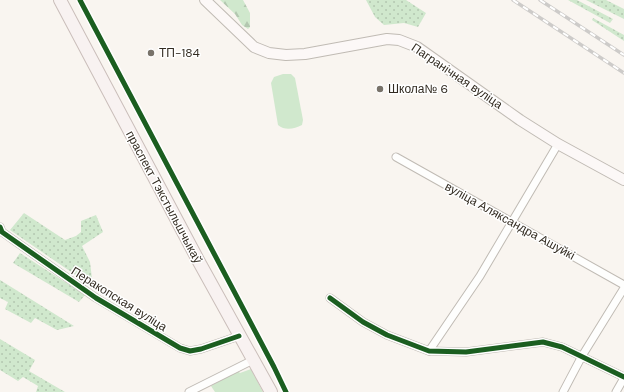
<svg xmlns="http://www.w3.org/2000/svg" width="624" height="392" font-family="'DM Sans',sans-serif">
	<defs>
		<pattern id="grass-dots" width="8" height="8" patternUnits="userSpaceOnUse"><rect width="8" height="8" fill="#d0e8cd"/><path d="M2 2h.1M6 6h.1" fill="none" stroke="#b3c7b0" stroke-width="1.8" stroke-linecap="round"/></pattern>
		<pattern id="forest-firs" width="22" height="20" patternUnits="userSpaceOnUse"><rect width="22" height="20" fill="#d0e8cd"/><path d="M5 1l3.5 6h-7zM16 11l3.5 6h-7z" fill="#b3c7b0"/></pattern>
	</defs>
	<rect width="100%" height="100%" fill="#f9f5f0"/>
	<g fill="url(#grass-dots)">
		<polygon points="366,0 406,0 426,13 418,27 404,23 384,25 375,17"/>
		<polygon points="568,0 577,0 613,19 610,23"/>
		<polygon points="586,0 606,0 624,9 624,19"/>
		<polygon points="593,18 624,35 624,41 592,20"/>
		<polygon points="24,213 65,240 76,236 81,232 81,221 96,215 103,232 82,246 90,262 93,287 10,230"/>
		<polygon points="20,253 85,295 79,302 13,263"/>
		<polygon points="0,280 74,326 57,330 35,318 31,323 5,309 8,302 0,298"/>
		<polygon points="0,339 35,360 29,371 65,392 36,392 38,386 23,377 18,381 0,370"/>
	</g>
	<polygon fill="url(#forest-firs)" points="220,0 243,0 250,13 250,27 248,29 242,25 235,14"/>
	<g fill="#d0e8cd">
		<path d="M283,74H291L295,78L303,120L302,125C294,129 285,131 278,125L271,83L274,77Z"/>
		<polygon points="251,369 263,392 215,392 211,386 238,371 240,373"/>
	</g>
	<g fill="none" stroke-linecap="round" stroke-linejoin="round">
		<defs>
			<g id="minor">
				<polyline points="396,157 624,285"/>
				<polyline points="0,227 2,232 96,298 180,348 190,351 201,349 239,336"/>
				<polyline points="330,298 363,322 387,335 429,351 466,352 543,342 562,347 624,377"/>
				<polyline points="429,351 480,276 558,144"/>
				<polyline points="189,392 253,360"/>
				<polyline points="563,392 582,356 624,288"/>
				<polyline points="616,392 624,378"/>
			</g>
			<polyline id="secondary" points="205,0 254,47 269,53 286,55 305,54 387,39 399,40 417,47 520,120 558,144 624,180"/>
			<polyline id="primary" points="60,0 198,260 271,392"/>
		</defs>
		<use href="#minor" stroke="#c0bbb4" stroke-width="9"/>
		<use href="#secondary" stroke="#c0bbb4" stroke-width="12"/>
		<use href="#primary" stroke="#cabeba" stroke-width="14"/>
		<use href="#minor" stroke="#fefefd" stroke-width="7"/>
		<use href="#secondary" stroke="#fcf8f7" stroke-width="10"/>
		<use href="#primary" stroke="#f8f2f1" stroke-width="12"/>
		<defs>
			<g id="rail">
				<polyline points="513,0 624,73"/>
				<polyline points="540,0 624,55"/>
			</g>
		</defs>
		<use href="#rail" stroke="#cdcbc9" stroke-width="3.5"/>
		<use href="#rail" stroke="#fff" stroke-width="2" stroke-dasharray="6" stroke-linecap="butt"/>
		<defs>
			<g id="cycleway">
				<polyline points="80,0 274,367 286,392"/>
				<polyline points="0,227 2,232 96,298 180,348 190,351 201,349 239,336"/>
				<polyline points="330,298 363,322 387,335 429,351 466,352 543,342 562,347 624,377"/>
			</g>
		</defs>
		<use href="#cycleway" stroke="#fff" stroke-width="8"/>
		<use href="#cycleway" stroke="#1b5e20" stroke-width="5"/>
	</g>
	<g fill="#787269" stroke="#fff" stroke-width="1.5">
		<circle cx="151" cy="53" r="4"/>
		<circle cx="380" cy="89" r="4"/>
	</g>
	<g text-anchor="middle" stroke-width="3" stroke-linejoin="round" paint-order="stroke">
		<g font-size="12" fill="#322b21" stroke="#fff" text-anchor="start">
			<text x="159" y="57">ТП-184</text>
			<text x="388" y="93">Школа№ 6</text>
		</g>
		<g font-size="12" fill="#322b21" stroke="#fff">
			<text transform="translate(457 76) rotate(34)" y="4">Пагранічная вуліца</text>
			<text transform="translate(164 197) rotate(62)" y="4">праспект Тэкстыльшчыкаў</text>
			<text transform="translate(510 221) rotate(29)" y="4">вуліца Аляксандра Ашуйкі</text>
			<text transform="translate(119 299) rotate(32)" y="4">Перакопская вуліца</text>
		</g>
	</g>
</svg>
